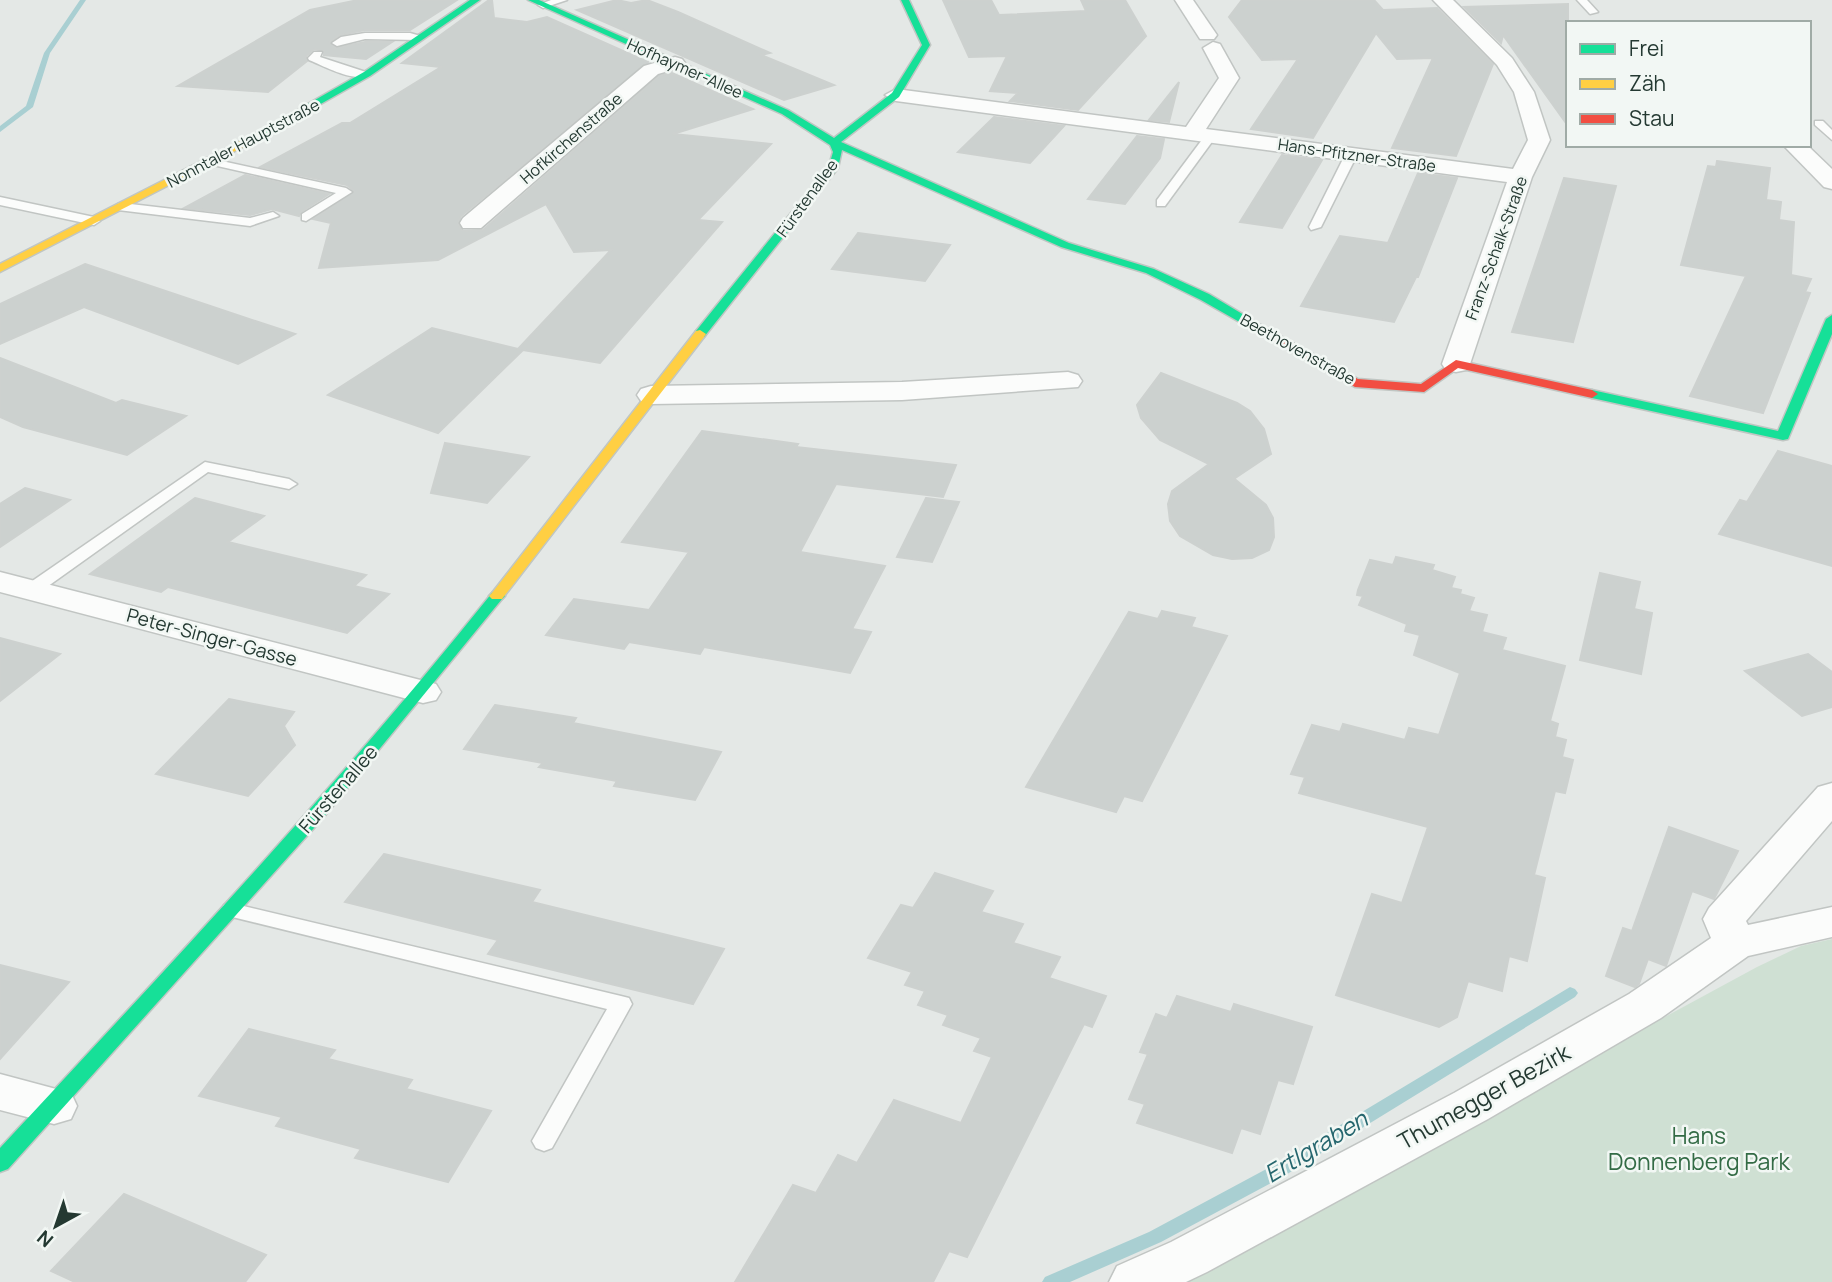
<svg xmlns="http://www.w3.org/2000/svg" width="1832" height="1282" font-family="Manrope,sans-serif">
	<rect width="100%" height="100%" fill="#e4e8e6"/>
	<polygon fill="#cfe0d3" points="1832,939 1832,1282 1161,1282 1388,1167 1757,967 1801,946"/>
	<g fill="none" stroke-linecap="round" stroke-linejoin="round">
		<g fill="#a9cfd2" fill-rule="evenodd">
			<polygon points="80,0 86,0 50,53 33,107 0,132 0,126 26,106 44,53"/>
			<polygon points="1570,987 1575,989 1578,993 1575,997 1284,1176 1161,1242 1070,1282 1042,1282 1045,1277 1149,1232 1272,1166"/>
		</g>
	</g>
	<g fill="#ccd1cf" stroke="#cdd1cf" stroke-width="2">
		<polygon points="358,0 457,0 410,30 365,30 340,35 330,42 336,48 365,42 392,42 366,59 324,55 324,51 314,49 306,56 307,61 268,92 178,86 310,10"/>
		<polygon points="489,0 492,0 494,18 527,22 547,17 648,62 461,216 458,224 463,231 483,230 659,76 672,73 753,109 673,134 771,144 698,220 722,222 600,363 523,350 438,433 328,395 432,328 518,349 611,250 574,252 546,204 438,260 319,268 331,223 313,219 354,191 347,185 260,167 342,123 350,123 441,67 402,63"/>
		<polygon points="617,0 631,3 647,0 678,12 770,53 761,55 834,85 784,100 577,10"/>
		<polygon points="943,0 991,0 999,15 1086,11 1081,0 1125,0 1146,36 1078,110 1010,101 1018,93 990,91 1007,56 969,57"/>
		<polygon points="1242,0 1374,0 1383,10 1437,8 1493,64 1456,156 1392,148 1433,58 1397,59 1376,33 1313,138 1251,129 1298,59 1262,60 1229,17"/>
		<polygon points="1568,4 1568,126 1503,35 1501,43 1464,7"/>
		<polygon points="1179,82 1169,122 1149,120"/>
		<polygon points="994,117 1064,126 1030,163 958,152"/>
		<polygon points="1137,136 1164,139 1160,158 1125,204 1088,199"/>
		<polygon points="1282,155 1322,160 1282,228 1240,222"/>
		<polygon points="1717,161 1770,168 1766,200 1781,202 1779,220 1794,222 1791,275 1811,279 1805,292 1810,293 1763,413 1690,396 1746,276 1681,265 1708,166 1716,167"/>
		<polygon points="1418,173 1457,178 1418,277 1416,277 1394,322 1301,306 1340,236 1388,243"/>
		<polygon points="245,175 329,194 301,212 299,216 272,209 250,215 184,208"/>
		<polygon points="1564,178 1616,186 1573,342 1512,332"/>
		<polygon points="858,233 950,245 925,281 832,269"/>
		<polygon points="85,264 240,316 295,334 238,364 84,307 0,344 0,304"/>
		<polygon points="0,358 116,403 122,400 186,416 127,455 23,427 0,417"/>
		<polygon points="1161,373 1237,403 1250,411 1264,429 1271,454 1235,478 1231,476 1266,505 1273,518 1274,537 1269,550 1252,558 1232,559 1213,555 1180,536 1170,521 1168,504 1172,491 1209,464 1160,440 1141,418 1137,405"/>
		<polygon points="702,431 798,444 796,447 956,465 943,497 836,484 800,552 885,566 852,629 871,632 850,673 704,647 700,654 629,642 624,649 546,635 574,599 649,610 689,552 622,542"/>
		<polygon points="445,443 529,457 487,503 431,493"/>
		<polygon points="1778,451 1832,466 1832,566 1719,534 1740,500 1747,502"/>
		<polygon points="25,488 70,500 0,547 0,504"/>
		<polygon points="195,498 264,516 228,542 366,575 354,586 389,594 347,633 168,587 161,592 90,574"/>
		<polygon points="926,498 959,502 932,562 897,557"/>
		<polygon points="1396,557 1434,565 1432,570 1455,577 1451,588 1461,590 1460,594 1474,598 1469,611 1487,615 1482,632 1506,638 1502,650 1565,666 1550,721 1558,724 1555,737 1566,740 1562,757 1573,760 1565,793 1555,791 1534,875 1545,878 1527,961 1509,956 1502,991 1468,981 1457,1017 1439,1027 1336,995 1372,894 1402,903 1428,827 1299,793 1305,777 1291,774 1312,725 1340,732 1343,724 1405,740 1409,728 1439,735 1460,673 1414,655 1420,635 1405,631 1407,624 1359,605 1363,596 1357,595 1358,590 1370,560 1393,565"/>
		<polygon points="1600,573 1640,582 1634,609 1652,613 1641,674 1580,660"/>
		<polygon points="1162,611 1195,618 1191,627 1227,636 1142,801 1124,796 1116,812 1026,787 1129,612 1158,619"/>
		<polygon points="0,638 60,654 0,701"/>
		<polygon points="1808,654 1832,672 1832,707 1802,716 1745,671"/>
		<polygon points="229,699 294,712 284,726 295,745 248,796 156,774"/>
		<polygon points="495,705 576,718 573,723 721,752 695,800 614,786 617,781 539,767 543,763 464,749"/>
		<polygon points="1669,827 1738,851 1714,899 1692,891 1666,966 1648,959 1639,984 1635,987 1606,976 1623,928 1632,931"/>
		<polygon points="384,854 540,890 532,902 724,949 693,1004 488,954 498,940 345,902"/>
		<polygon points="935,873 993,891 981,912 1023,924 1013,943 1060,957 1049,978 1106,996 1092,1027 1084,1024 967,1257 949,1251 933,1282 735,1282 793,1185 816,1193 838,1155 857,1163 894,1100 961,1123 992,1057 974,1051 981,1038 943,1025 948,1015 918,1005 925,991 905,985 912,972 868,958 901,905 913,908"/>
		<polygon points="0,965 69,982 0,1059"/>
		<polygon points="1177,996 1231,1012 1234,1004 1312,1027 1293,1084 1278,1080 1260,1134 1241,1128 1232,1153 1137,1123 1145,1104 1129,1099 1148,1054 1140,1052 1156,1014 1167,1018"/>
		<polygon points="249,1029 335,1050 328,1059 412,1080 406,1089 491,1111 448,1182 355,1158 361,1149 276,1126 282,1117 199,1096"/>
		<polygon points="124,1194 266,1255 245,1282 75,1282 51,1271"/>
	</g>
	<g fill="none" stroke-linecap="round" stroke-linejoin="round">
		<defs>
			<g id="lane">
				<polygon points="551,0 567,0 543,8 538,5"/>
				<polygon points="1577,0 1587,0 1598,12 1590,14"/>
				<polygon points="365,33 410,33 424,37 419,40 365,39 337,46 332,43 341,37"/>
				<path d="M314,52H322L320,57L372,74C356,84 326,67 309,60L308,58Z"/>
				<polygon points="1815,121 1823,121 1832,130 1832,140 1815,125"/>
				<polygon points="1207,133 1217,135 1165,206 1157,206 1157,200"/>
				<polygon points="1352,150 1358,153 1321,227 1311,230 1309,227 1346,153"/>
				<polygon points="208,158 346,188 352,192 306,221 302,220 302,214 336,193 204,163 204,159"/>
				<polygon points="0,197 94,217 100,221 94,225 0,205"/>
				<polygon points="122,203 250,218 273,212 279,216 250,226 118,210 118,204"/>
				<polygon points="205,462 289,479 297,484 289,489 208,472 37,594 25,594 23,590 25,586"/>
				<polygon points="231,903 621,996 629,998 632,1004 552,1148 544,1151 536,1148 532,1141 607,1009 224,915 221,910 224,905"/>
			</g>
			<g id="street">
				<polygon points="1175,0 1193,0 1217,35 1214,39 1200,39"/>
				<polygon points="1433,0 1453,0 1512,58 1534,92 1550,140 1532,177 1470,364 1466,370 1456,372 1446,370 1442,364 1507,182 896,101 885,95 896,89 1186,127 1219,78 1203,48 1213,42 1220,44 1239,78 1206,129 1513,169 1528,140 1514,92 1497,65"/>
				<polygon points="675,57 682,59 685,63 682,67 658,74 481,228 463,228 460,223 463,218 644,66"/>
				<polygon points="1783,145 1807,145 1832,169 1832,189 1824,187"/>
				<polygon points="1068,372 1078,375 1082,381 1078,387 902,400 651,404 641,401 637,395 641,389 651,386 902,382"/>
				<polygon points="0,572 436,684 441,692 436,700 423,703 0,592"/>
				<polygon points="1832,783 1832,821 1746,921 1748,925 1832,907 1832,937 1748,956 1661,1018 1488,1119 1207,1272 1186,1282 1109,1282 1117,1266 1171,1242 1454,1093 1629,994 1711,938 1703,919 1709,908 1818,787"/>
				<polygon points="0,1074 71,1093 77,1106 71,1119 54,1124 0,1110"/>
			</g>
			<g id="fast">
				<polygon points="470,0 480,0 370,76 266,135 257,133 364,72"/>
				<polygon points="528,0 539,0 788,110 834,138 892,93 922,45 901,0 909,0 930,45 899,97 841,142 1069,243 1154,269 1209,294 1281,337 1279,340 1271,340 1201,300 1146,273 1061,247 842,150 838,168 704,337 696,337 696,331 829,166 833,152 830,145 782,114"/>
				<polygon points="1832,315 1832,334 1788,439 1783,440 1592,398 1586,394 1592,390 1778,431 1826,319"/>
				<path d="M497,591L502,593L505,596L502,599L323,818L8,1169L0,1172V1148C168,967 337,787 492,593Z"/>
			</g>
			<g id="slow">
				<polygon points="262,130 267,133 266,135 0,272 0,264"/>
				<polygon points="700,330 706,334 704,337 502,599 492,599 489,596 492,593 696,331"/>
			</g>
			<polygon id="jam" points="1275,333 1358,379 1421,384 1456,360 1592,390 1598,394 1592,398 1458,368 1424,392 1355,387 1271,340 1269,337"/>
		</defs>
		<use href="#lane" stroke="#c1c5c3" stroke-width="3"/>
		<use href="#street" stroke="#c1c5c3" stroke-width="3"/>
		<use href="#fast" stroke="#c0c6c3" stroke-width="3"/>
		<use href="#slow" stroke="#c0c6c3" stroke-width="3"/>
		<use href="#jam" stroke="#c0c6c3" stroke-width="3"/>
		<use href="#lane" fill="#fbfcfb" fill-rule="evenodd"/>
		<use href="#street" fill="#fbfcfb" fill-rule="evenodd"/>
		<use href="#fast" fill="#16e098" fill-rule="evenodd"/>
		<use href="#slow" fill="#ffcf43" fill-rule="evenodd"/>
		<use href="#jam" fill="#f24e42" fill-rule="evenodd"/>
	</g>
	<g text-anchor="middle" stroke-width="5" stroke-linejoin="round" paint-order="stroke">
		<g font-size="16" fill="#243932" stroke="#f2f7f4">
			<text transform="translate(685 68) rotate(24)" y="6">Hofhaymer-Allee</text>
			<text transform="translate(571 138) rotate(-41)" y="6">Hofkirchenstraße</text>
			<text transform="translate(243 143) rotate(-28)" y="6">Nonntaler Hauptstraße</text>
			<text transform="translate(1357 155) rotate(8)" y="6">Hans-Pfitzner-Straße</text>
			<text transform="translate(807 198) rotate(-54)" y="6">Fürstenallee</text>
			<text transform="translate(1496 248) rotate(-70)" y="6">Franz-Schalk-Straße</text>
			<text transform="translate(1298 349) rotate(29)" y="6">Beethovenstraße</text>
		</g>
		<g font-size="19" fill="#243932" stroke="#f2f7f4">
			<text transform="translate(212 637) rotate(15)" y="7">Peter-Singer-Gasse</text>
			<text transform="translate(338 789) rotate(-49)" y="7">Fürstenallee</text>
		</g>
		<g font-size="23" fill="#243932" stroke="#f2f7f4">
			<text transform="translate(1484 1097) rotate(-29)" y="8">Thumegger Bezirk</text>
		</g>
		<g font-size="23" fill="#336b45" stroke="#f2f7f4">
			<text x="1699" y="1144">Hans<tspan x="1699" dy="26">Donnenberg Park</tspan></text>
		</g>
		<g font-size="24" font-style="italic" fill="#25666e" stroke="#f2f7f4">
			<text transform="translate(1316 1147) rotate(-31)" y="8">Ertlgraben</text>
		</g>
	</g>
	<rect x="1566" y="21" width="245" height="126" fill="#f2f7f4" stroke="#a0aba6" stroke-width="2"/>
	<rect x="1580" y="44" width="35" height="10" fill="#16e098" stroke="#a0aba6" stroke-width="2"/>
	<text x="1629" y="56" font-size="21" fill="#243932">Frei</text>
	<rect x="1580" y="79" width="35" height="10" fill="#ffcf43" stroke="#a0aba6" stroke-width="2"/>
	<text x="1629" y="91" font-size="21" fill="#243932">Zäh</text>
	<rect x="1580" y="114" width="35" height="10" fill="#f24e42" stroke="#a0aba6" stroke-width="2"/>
	<text x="1629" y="126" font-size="21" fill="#243932">Stau</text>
	<g transform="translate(56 1226) rotate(220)" stroke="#f2f7f4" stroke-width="5" paint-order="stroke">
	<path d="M0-5L12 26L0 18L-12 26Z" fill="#243932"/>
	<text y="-10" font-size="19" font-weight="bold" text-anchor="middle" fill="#243932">N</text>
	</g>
</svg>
